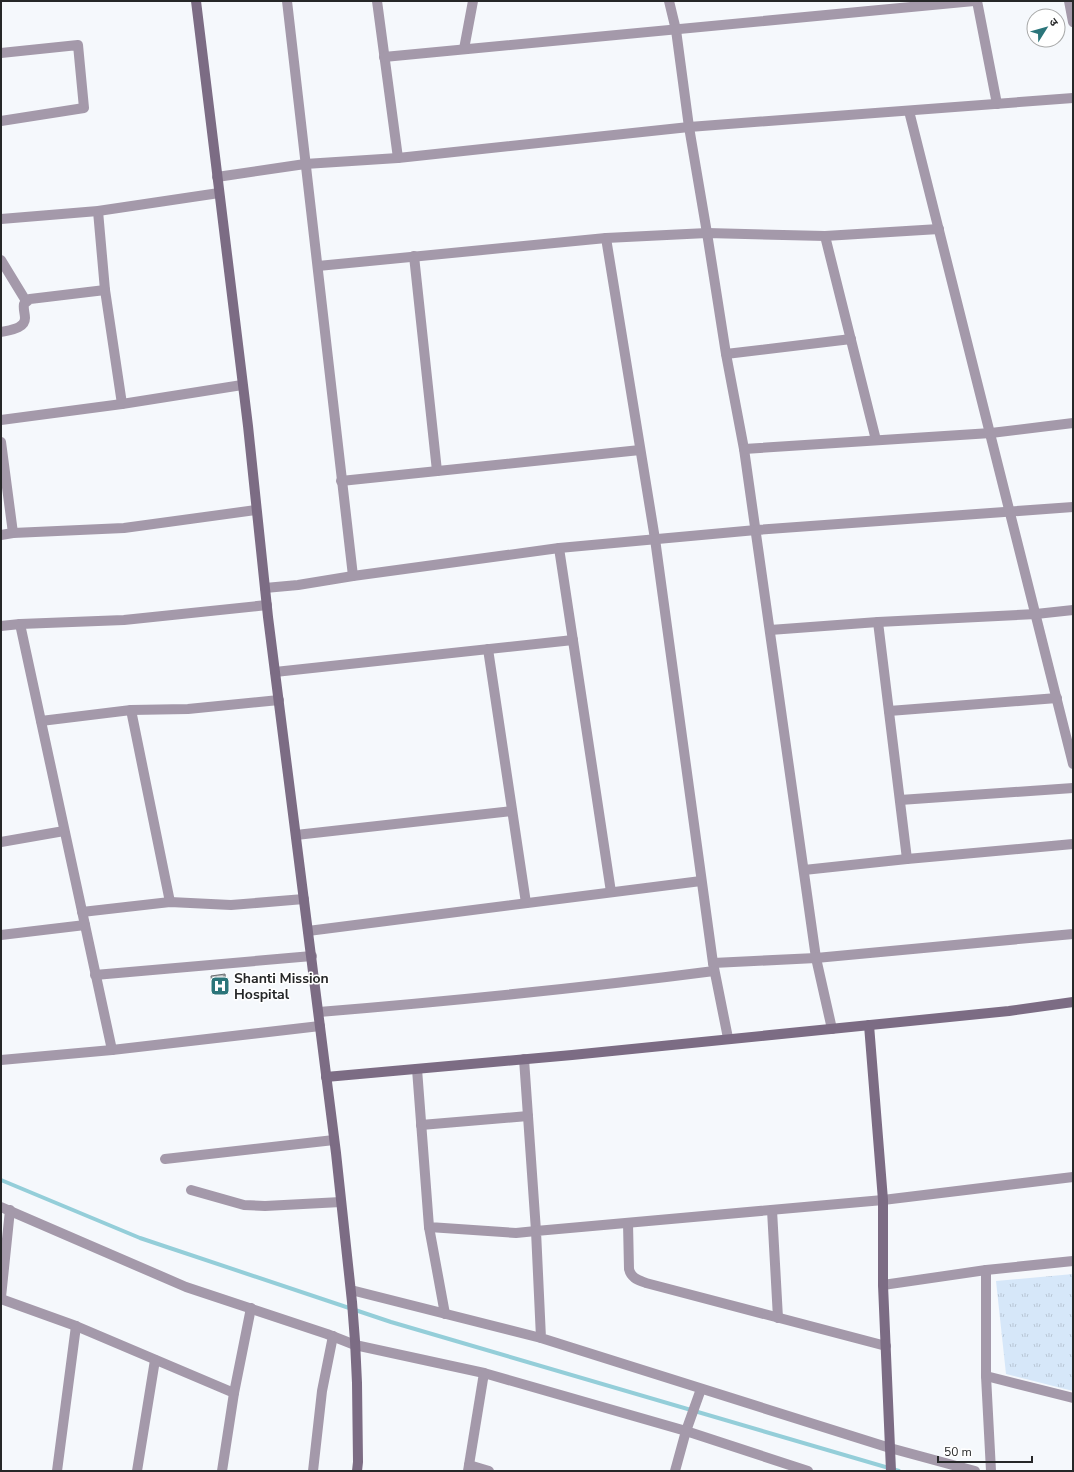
<svg xmlns="http://www.w3.org/2000/svg" width="1074" height="1472" font-family="'Nunito Sans','Noto Sans Devanagari',sans-serif">
	<defs>
		<pattern id="park-tufts" width="24" height="20" patternUnits="userSpaceOnUse"><rect width="24" height="20" fill="#d6e7f9"/><path d="M3 7l-1-3M5 7V3M7 7l1-3M15 17l-1-3M17 17v-4M19 17l1-3" fill="none" stroke="#b8c6d5"/></pattern>
		<pattern id="building-cross-hatch" width="8" height="8" patternUnits="userSpaceOnUse"><rect width="8" height="8" fill="#b6b9bc"/><path d="M0 0l8 8M0 8l8-8" fill="none" stroke="#949699"/></pattern>
	</defs>
	<rect width="100%" height="100%" fill="#f5f8fc"/>
	<polygon fill="url(#park-tufts)" points="1073,1274 1073,1391 1006,1374 996,1281"/>
	<g fill="none" stroke-linecap="round" stroke-linejoin="round">
		<polyline stroke="#94ced9" stroke-width="4" points="1,1180 140,1238 391,1322 899,1471"/>
	</g>
	<polygon fill="url(#building-cross-hatch)" stroke="#6c6f72" points="225,974 227,992 213,994 211,976"/>
	<g fill="none" stroke-linecap="round" stroke-linejoin="round">
		<g stroke="#a499aa" stroke-width="10">
			<polyline points="287,1 353,576"/>
			<polyline points="377,1 398,158"/>
			<polyline points="669,1 676,30 689,127 707,233 726,354 744,449 816,958 832,1029"/>
			<polyline points="977,1 997,104"/>
			<polyline points="1069,1 1073,22"/>
			<polyline points="464,49 473,1"/>
			<polyline points="1,53 78,45 84,108 1,121"/>
			<polyline points="384,57 974,1"/>
			<polyline points="909,111 1073,764"/>
			<polyline points="217,177 305,164 398,158 689,127 1073,98"/>
			<polyline points="98,211 105,290 122,404"/>
			<polyline points="1,219 98,211 219,193"/>
			<polyline points="825,236 876,440"/>
			<polyline points="606,238 707,233 825,236 939,229"/>
			<polyline points="414,256 437,471"/>
			<polyline points="1,260 26,301"/>
			<polyline points="318,266 606,238 655,539 713,963 728,1038"/>
			<path d="M1,332C9,330 25,329 25,318C25,313 23,309 24,304L30,299L105,290"/>
			<polyline points="726,354 851,339"/>
			<polyline points="1,420 122,404 242,385"/>
			<polyline points="1,442 13,533"/>
			<polyline points="744,449 991,433 1073,423"/>
			<polyline points="341,481 640,450"/>
			<polyline points="1,535 13,533 124,528 256,510"/>
			<polyline points="559,548 611,892"/>
			<polyline points="265,588 298,585 353,576 559,548 756,530 1073,507"/>
			<polyline points="878,622 907,859"/>
			<polyline points="20,624 112,1050"/>
			<polyline points="1,626 20,624 124,620 267,605"/>
			<polyline points="770,630 878,622 1036,614 1073,610"/>
			<polyline points="488,649 526,903"/>
			<polyline points="275,672 573,640"/>
			<polyline points="131,710 170,902"/>
			<polyline points="889,711 1057,698"/>
			<polyline points="41,721 131,710 188,709 279,700"/>
			<polyline points="900,800 1073,788"/>
			<polyline points="296,835 512,811"/>
			<polyline points="1,842 64,831"/>
			<polyline points="804,870 907,859 1073,844"/>
			<polyline points="82,912 170,902 231,905 304,899"/>
			<polyline points="308,931 701,881"/>
			<polyline points="1,935 85,925"/>
			<polyline points="713,963 816,958 1073,934"/>
			<polyline points="95,975 312,956"/>
			<path d="M319,1012C451,1001 583,988 714,971"/>
			<polyline points="1,1060 112,1050 320,1026"/>
			<polyline points="417,1069 429,1227 516,1233 536,1231 524,1059"/>
			<polyline points="421,1125 528,1116"/>
			<polyline points="165,1159 334,1140"/>
			<polyline points="191,1190 244,1205 265,1206 341,1202"/>
			<polyline points="1,1207 186,1287 327,1334 355,1345 484,1373 686,1431 808,1471"/>
			<polyline points="772,1210 778,1318"/>
			<path d="M628,1223L629,1269C631,1278 638,1280 646,1283L886,1346"/>
			<polyline points="429,1227 445,1314"/>
			<polyline points="986,1270 986,1376 1073,1398"/>
			<polyline points="883,1285 986,1270 1073,1261"/>
			<polyline points="351,1290 541,1338"/>
			<polyline points="1,1297 10,1210"/>
			<polyline points="1,1299 76,1326 234,1393 222,1471"/>
			<polyline points="986,1376 991,1471"/>
			<polyline points="234,1393 251,1308"/>
			<polyline points="469,1465 489,1471"/>
			<polyline points="57,1471 76,1326"/>
			<polyline points="137,1471 155,1360"/>
			<polyline points="313,1471 322,1391 333,1336"/>
			<polyline points="468,1471 484,1373"/>
			<polyline points="675,1471 686,1431 701,1389"/>
			<polyline points="975,1471 890,1448 541,1338 536,1231 883,1200 1073,1177"/>
		</g>
		<g stroke="#7c6c84" stroke-width="10">
			<polyline points="196,1 248,426 268,617 336,1153 352,1302 355,1341 357,1383 358,1462 357,1471"/>
			<polyline points="869,1025 883,1200 883,1285 891,1471"/>
			<polyline points="326,1077 572,1055 1009,1011 1073,1002"/>
		</g>
	</g>
	<defs>
		<symbol id="hospital-square" viewBox="-11 -11 22 22"><rect x="-9" y="-9" width="18" height="18" rx="4" fill="#2b757a" stroke="#fff"/><path d="M-5-5h3v3.5h4V-5h3V5h-3V1.5h-4V5h-3Z" fill="#fff"/></symbol>
	</defs>
	<g fill-rule="evenodd">
		<use href="#hospital-square" x="209" y="975" width="22" height="22"/>
	</g>
	<g text-anchor="middle" stroke-width="3" stroke-linejoin="round" paint-order="stroke">
		<g font-size="14" font-weight="bold" fill="#262728" stroke="#fff" text-anchor="start">
			<text x="234" y="983">Shanti Mission<tspan x="234" dy="16">Hospital</tspan></text>
		</g>
	</g>
	<rect width="1074" height="1472" fill="none" stroke="#262728" stroke-width="4"/>
	<g transform="translate(1046 28) rotate(53)"><circle r="19" fill="#ffffff" stroke="#a8a9a9"/>
	<path d="M0-3L7 15L0 10L-7 15Z" fill="#2b757a"/>
	<text y="-6" font-size="11" font-weight="bold" text-anchor="middle" fill="#262728">उ</text>
	</g>
	<path d="M938 1456v6h94v-6" fill="none" stroke="#262728" stroke-width="2"/>
	<text x="944" y="1456" font-size="12" fill="#262728" stroke="#ffffff" stroke-width="3" paint-order="stroke">50 m</text>
</svg>
